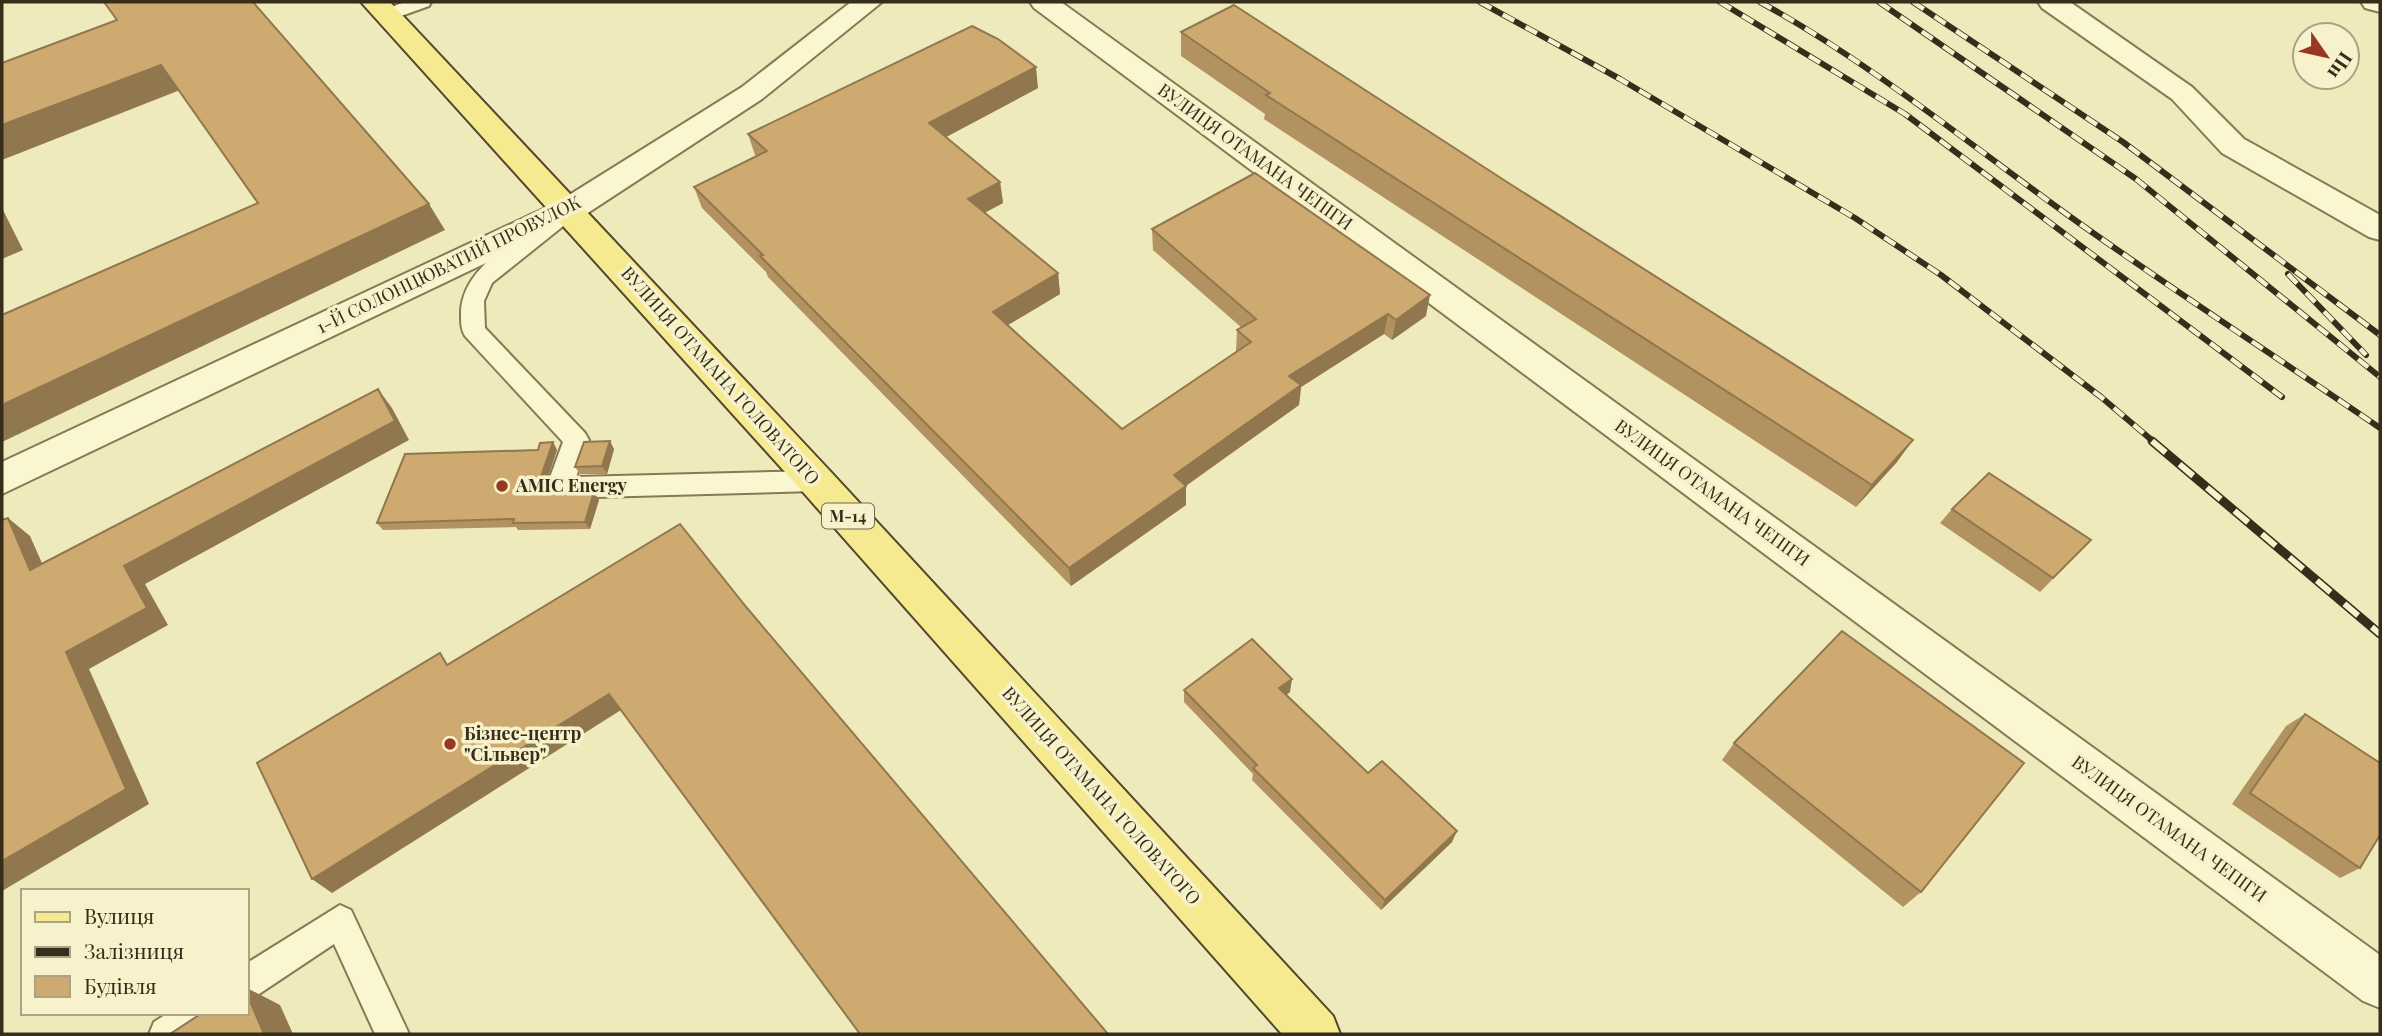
<svg xmlns="http://www.w3.org/2000/svg" width="2382" height="1036" font-family="'Playfair Display',serif">
	<rect width="100%" height="100%" fill="#efeabc"/>
	<g fill="none" stroke-linecap="round" stroke-linejoin="round">
		<defs>
			<g id="service">
				<polygon points="405,2 431,2 429,6 387,21 378,15 380,11"/>
				<path d="M554,215L562,217L565,222L562,227L492,283L484,301L485,328L585,433L589,440L576,477L816,471L825,474L829,481L825,488L816,491L559,498L550,495L546,488L563,442L465,336C461,329 461,323 461,315C460,269 514,242 546,217Z"/>
				<polygon points="340,905 351,910 409,1034 375,1034 334,944 259,994 247,998 247,963"/>
				<path d="M168,1013H215C203,1036 175,1034 149,1034L154,1022Z"/>
			</g>
			<g id="minor">
				<polygon points="851,2 882,2 762,99 580,218 2,494 2,462 558,202 742,87"/>
				<polygon points="1030,2 1061,2 2380,955 2380,1008 2363,1001 1034,8"/>
				<polygon points="2038,2 2070,2 2192,87 2244,139 2380,215 2380,240 2369,237 2222,153 2172,99 2042,8"/>
				<polygon points="2361,2 2380,2 2380,12 2365,8"/>
			</g>
			<polygon id="primary" points="361,2 390,2 829,470 1333,1016 1340,1034 1282,1034 803,492"/>
		</defs>
		<use href="#service" stroke="#877955" stroke-width="4"/>
		<use href="#minor" stroke="#877955" stroke-width="4"/>
		<use href="#primary" stroke="#54462a" stroke-width="4"/>
		<use href="#service" fill="#faf6cf" fill-rule="evenodd"/>
		<use href="#minor" fill="#faf6cf" fill-rule="evenodd"/>
		<use href="#primary" fill="#f6ea90" fill-rule="evenodd"/>
		<defs>
			<g id="rail-far1">
				<polyline points="1480,2 1620,79 1855,218 1941,275 2101,397 2154,442"/>
				<polyline points="1720,2 1905,114 2282,397"/>
				<path d="M1760,2C1869,62 1964,140 2065,213C2168,287 2275,356 2380,428"/>
				<polyline points="1879,2 2136,179 2380,377"/>
				<polyline points="1913,2 2123,142 2380,335"/>
				<polyline points="2288,274 2366,355"/>
			</g>
			<polyline id="rail" points="2152,441 2380,634"/>
		</defs>
		<use href="#rail-far1" stroke="#362d1a" stroke-width="6"/>
		<use href="#rail" stroke="#362d1a" stroke-width="9"/>
		<use href="#rail-far1" stroke="#f7f2cb" stroke-width="4.5" stroke-dasharray="13" stroke-linecap="butt"/>
		<use href="#rail" stroke="#f7f2cb" stroke-width="6" stroke-dasharray="18" stroke-linecap="butt"/>
	</g>
	<g fill="#b29260">
		<polygon points="1181,32 1897,462 1856,507 1264,119 1265,114 1181,56"/>
		<polygon points="1038,88 946,137 1000,182 1003,203 984,213 1058,273 1060,294 1008,325 1122,429 1238,352 1236,351 1237,330 1242,328 1153,250 1152,229 1426,316 1392,340 1384,334 1301,387 1299,405 1186,486 1186,505 1071,586 768,277 766,272 702,208 694,187 757,156 755,155 748,134"/>
		<polygon points="553,442 557,450 544,489 553,493 594,492 599,500 590,529 518,530 516,527 383,530 377,523 538,450"/>
		<polygon points="614,449 607,474 580,474 575,467"/>
		<polygon points="1952,509 2091,540 2040,592 1940,523"/>
		<polygon points="1184,690 1290,692 1286,695 1368,773 1452,842 1381,910 1252,780 1253,774 1184,702"/>
		<polygon points="2305,714 2360,868 2340,878 2232,804 2286,726"/>
		<polygon points="1734,743 1921,892 1903,907 1722,760"/>
	</g>
	<g fill="#91774e">
		<polygon points="161,65 180,90 2,160 2,125"/>
		<polygon points="1036,67 1038,88 933,144 929,123"/>
		<polygon points="1000,182 1003,203 971,220 968,199"/>
		<polygon points="429,204 445,230 2,442 2,405"/>
		<polygon points="2,208 23,250 2,259"/>
		<polygon points="1058,273 1060,294 996,332 993,312"/>
		<polygon points="1430,295 1426,316 1392,340 1396,320"/>
		<polygon points="1388,314 1384,334 1301,387 1299,405 1174,494 1174,475 1289,376"/>
		<polygon points="378,389 392,408 409,440 145,584 168,625 89,669 149,804 2,891 2,861 66,652 124,566"/>
		<polygon points="1913,440 1897,462 1856,507 1872,485"/>
		<polygon points="610,441 614,449 607,474 602,466"/>
		<polygon points="553,442 557,450 544,489 539,482"/>
		<polygon points="1186,486 1186,505 1071,586 1069,568"/>
		<polygon points="594,492 599,500 590,529 585,522"/>
		<polygon points="8,518 30,536 53,588 30,570"/>
		<polygon points="1292,679 1290,692 1278,701 1279,688"/>
		<polygon points="609,694 621,710 332,893 312,879"/>
		<polygon points="1457,831 1452,842 1381,910 1385,900"/>
		<polygon points="247,988 280,1005 293,1034 264,1034 247,994"/>
	</g>
	<g fill="#cfaa70" stroke="#91774e" stroke-width="2">
		<polygon points="104,2 253,2 429,204 2,405 2,315 258,203 161,65 2,125 2,63 117,20"/>
		<polygon points="1234,5 1507,182 1913,440 1872,485 1266,95 1270,93 1181,32"/>
		<polygon points="972,26 998,39 1036,67 929,123 1000,182 968,199 1058,273 993,312 1122,429 1251,342 1237,330 1256,319 1152,229 1255,173 1430,295 1396,320 1388,314 1289,376 1301,385 1174,475 1186,486 1069,568 760,256 763,255 694,187 767,151 748,134"/>
		<polygon points="378,389 395,421 124,566 147,608 66,652 126,789 2,861 2,520 8,518 30,570"/>
		<polygon points="610,441 602,466 575,467 584,442"/>
		<polygon points="553,442 539,482 544,490 553,493 594,492 585,522 513,523 514,519 377,523 405,454 538,450 540,443"/>
		<polygon points="1989,473 2091,540 2053,578 1952,509"/>
		<polygon points="680,524 747,608 1108,1034 860,1034 609,694 312,879 257,763 440,653 447,665"/>
		<polygon points="1842,631 2024,763 1921,892 1734,743"/>
		<polygon points="1252,639 1292,679 1279,688 1368,773 1382,761 1457,831 1385,900 1253,768 1257,765 1184,690"/>
		<polygon points="2305,714 2380,763 2380,835 2360,868 2250,793"/>
		<polygon points="247,994 264,1034 170,1034 202,1013 247,1013"/>
	</g>
	<g fill="#993822" stroke="#f7f2cb" stroke-width="2.5">
		<circle cx="502" cy="486" r="7"/>
		<circle cx="450" cy="744" r="7"/>
	</g>
	<g text-anchor="middle" stroke-width="7" stroke-linejoin="round" paint-order="stroke">
		<rect fill="#f7f2cb" stroke="#70684f" stroke-width="2" x="822" y="503.5" width="52" height="25" rx="5"/>
		<g font-size="16" font-weight="bold" fill="#362d1a">
			<text x="848" y="522">М-14</text>
		</g>
		<g font-size="18" fill="#362d1a" stroke="#f7f2cb">
			<text transform="translate(1255 157) rotate(36)" y="6">ВУЛИЦЯ ОТАМАНА ЧЕПІГИ</text>
			<text transform="translate(449 265) rotate(-26)" y="6">1-Й СОЛОНЦЮВАТИЙ ПРОВУЛОК</text>
			<text transform="translate(720 376) rotate(48)" y="6">ВУЛИЦЯ ОТАМАНА ГОЛОВАТОГО</text>
			<text transform="translate(1712 493) rotate(36)" y="6">ВУЛИЦЯ ОТАМАНА ЧЕПІГИ</text>
			<text transform="translate(1101 796) rotate(48)" y="6">ВУЛИЦЯ ОТАМАНА ГОЛОВАТОГО</text>
			<text transform="translate(2169 829) rotate(36)" y="6">ВУЛИЦЯ ОТАМАНА ЧЕПІГИ</text>
		</g>
		<g font-size="18" font-weight="bold" fill="#362d1a" stroke="#f7f2cb" text-anchor="start">
			<text x="516" y="492">AMIC Energy</text>
			<text x="464" y="740">Бізнес-центр<tspan x="464" dy="21">"Сільвер"</tspan></text>
		</g>
	</g>
	<rect width="2382" height="1036" fill="none" stroke="#362d1a" stroke-width="7"/>
	<rect x="21" y="889" width="228" height="126" fill="#f7f2cb" stroke="#aaa384" stroke-width="2"/>
	<rect x="35" y="912" width="35" height="10" fill="#f6ea90" stroke="#aaa384" stroke-width="2"/>
	<text x="84" y="924" font-size="21" fill="#362d1a">Вулиця</text>
	<rect x="35" y="947" width="35" height="10" fill="#362d1a" stroke="#aaa384" stroke-width="2"/>
	<text x="84" y="959" font-size="21" fill="#362d1a">Залізниця</text>
	<rect x="35" y="976" width="35" height="21" fill="#cfaa70" stroke="#aaa384" stroke-width="2"/>
	<text x="84" y="994" font-size="21" fill="#362d1a">Будівля</text>
	<g transform="translate(2326 56) rotate(124)"><circle r="33" fill="#f7f2cb" stroke="#aaa384" stroke-width="2"/>
	<path d="M0-5L12 26L0 18L-12 26Z" fill="#993822"/>
	<text y="-10" font-size="19" font-weight="bold" text-anchor="middle" fill="#362d1a">Пн</text>
	</g>
</svg>
